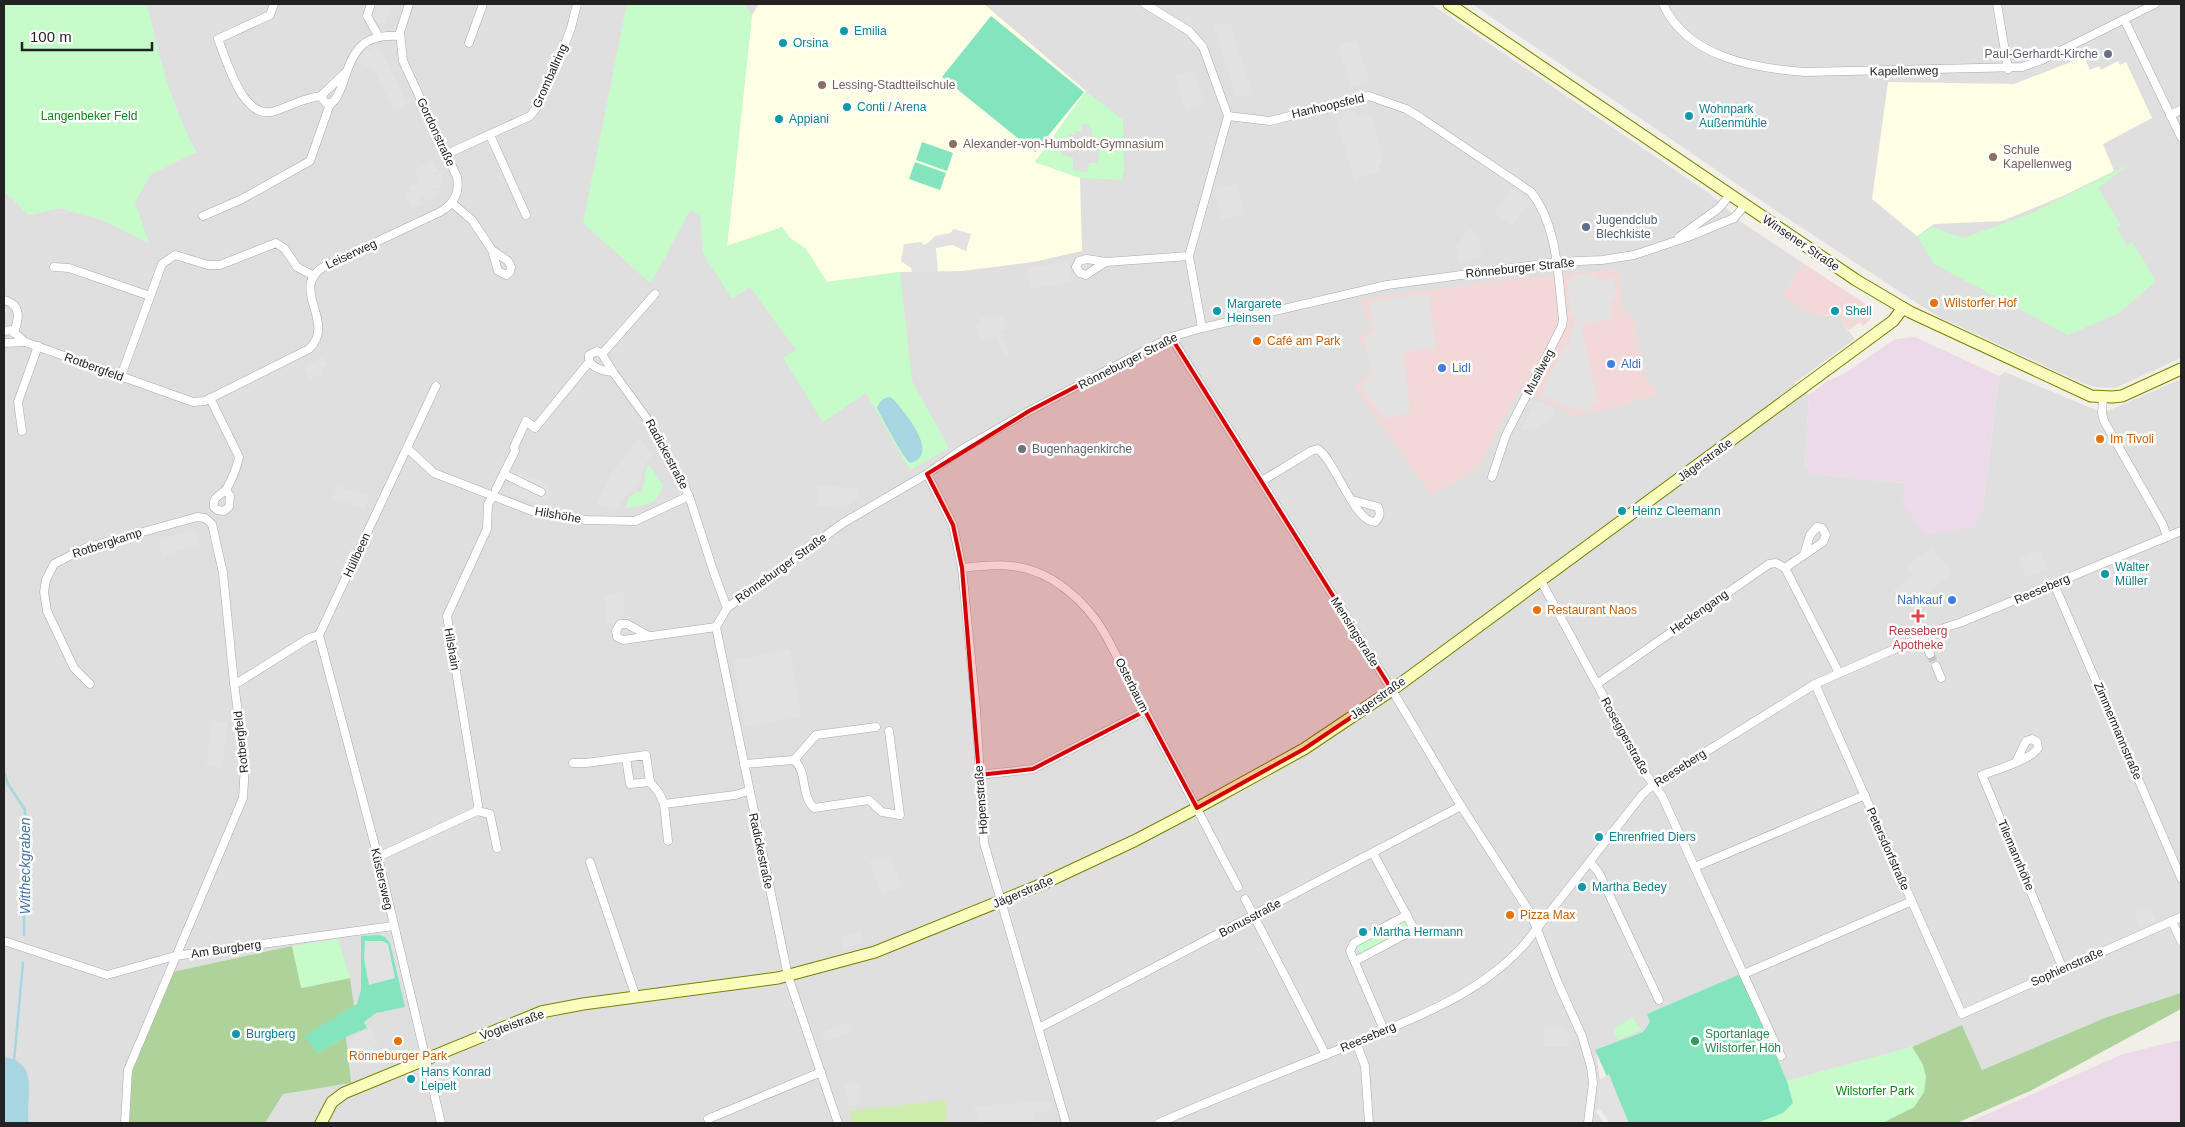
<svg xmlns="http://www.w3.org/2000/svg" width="2185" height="1127" font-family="Helvetica,sans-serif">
	<rect width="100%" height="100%" fill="#f2efe8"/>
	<g fill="#e0dfdf">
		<polygon points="147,4 1431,4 1710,194 1744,224 1803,263 1783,295 1826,316 1841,314 1841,321 1855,339 1794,383 1809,395 1805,466 1811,474 1904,483 1925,535 1974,526 1983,506 1999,376 2005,372 2103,413 2181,379 2181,993 2107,1017 1982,1070 1962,1025 1912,1047 1787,1081 1743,979 1647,1014 1650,1022 1643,1032 1596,1050 1600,1080 1599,1108 1596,1112 1604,1123 4,1123 4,317 7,309 4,307 4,193 11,197 29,215 60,208 100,219 148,242 134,202 151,174 196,152 184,129 161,68"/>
		<polygon points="1472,4 2181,4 2181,358 2115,388 2096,387 2082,383 1937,316 1784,216"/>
	</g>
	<g fill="#f3d8d8">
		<polygon points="1803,263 1872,308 1870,320 1863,326 1860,322 1849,330 1841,321 1840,314 1815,316 1792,303 1783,295"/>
		<polygon points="1618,269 1622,308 1634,320 1645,374 1658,394 1607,410 1574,416 1520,388 1478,468 1431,496 1354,386 1372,370 1359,336 1372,332 1362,300 1501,280"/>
	</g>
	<g fill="#ecdae9">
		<polygon points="1915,337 1999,376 1983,506 1974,527 1925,535 1902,503 1904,483 1810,474 1805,465 1809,395 1827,381 1844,374 1895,339"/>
		<polygon points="2181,1040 2181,1123 1967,1123 2123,1054"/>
	</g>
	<g fill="#ffffe5">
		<polygon points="759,4 984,4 1086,91 1035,162 1080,178 1082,251 1033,262 962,271 900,272 827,282 806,249 790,238 782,228 727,246 752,15"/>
		<polygon points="2084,57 2090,70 2099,66 2101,70 2118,61 2120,65 2126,62 2152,118 2103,144 2114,171 2063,196 2002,221 1934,224 1917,236 1872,199 1888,82 2014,84"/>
	</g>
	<polygon fill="#ceeead" points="946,1100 946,1123 853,1123 849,1111"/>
	<g fill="#add39b">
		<polygon points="292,946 302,988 350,978 354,1006 305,1036 318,1053 346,1037 351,1083 283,1094 265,1123 128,1123 131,1075 173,972"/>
		<polygon points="2181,993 2181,1009 2030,1091 1957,1123 1882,1123 1914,1107 1923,1065 1912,1047 1962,1025 1982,1070 2107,1017"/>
	</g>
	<g fill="#c5fcc9" fill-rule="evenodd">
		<path d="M4,4H147C159,57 171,104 196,152L151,174L135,202L149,243L100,219L60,208L28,215L11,197L4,193Z"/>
		<polygon points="627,4 744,4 752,15 727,246 782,227 790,238 806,249 827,282 900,272 912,381 949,448 910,470 866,393 823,422 783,358 796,350 750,287 732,299 703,253 700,214 690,210 660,267 650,283 583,223"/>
		<path d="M1086,91L1123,120L1124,169L1122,180L1080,178L1035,162ZM1082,124L1089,125V128H1092L1091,136H1096V140H1100L1098,163H1089L1088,172L1073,170V158L1062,155L1063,144H1068L1069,134L1075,135V131H1081Z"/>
		<polygon points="2130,164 2098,188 2121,225 2117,229 2127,245 2132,242 2156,281 2119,313 2068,335 1934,264 1917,236 1933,227 1963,238 2030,214"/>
		<path d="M649,465L663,485C656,507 647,504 626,508L629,497L634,495L636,491L641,493C646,484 643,473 649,465Z"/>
		<polygon points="1404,919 1409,929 1361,954 1355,944"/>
		<polygon points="338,939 350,978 301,988 292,946"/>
		<polygon points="1632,1017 1641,1030 1618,1040 1613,1030"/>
		<polygon points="1912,1047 1923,1065 1926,1077 1924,1092 1914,1107 1882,1123 1757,1123 1783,1113 1793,1103 1787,1081"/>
	</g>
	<g fill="#84e4bd">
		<polygon points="991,16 1084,92 1035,152 942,77"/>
		<polygon points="922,142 953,153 947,171 916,160"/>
		<polygon points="915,162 946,173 940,190 909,179"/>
		<polygon points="379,935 385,937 390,943 405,1007 376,1013 364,1022 367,1028 346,1037 318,1053 304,1036 357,1004 361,990 361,936"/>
		<polygon points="1738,975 1743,978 1787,1081 1793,1103 1783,1113 1757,1123 1628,1123 1595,1050 1643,1032 1650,1022 1647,1014"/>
	</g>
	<g fill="#e2e2e2">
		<polygon points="376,4 392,4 385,23 371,18"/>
		<polygon points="1230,23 1253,95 1237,98 1213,25"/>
		<polygon points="1357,40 1370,82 1351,88 1338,46"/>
		<polygon points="373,46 382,52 407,104 393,111 373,67 371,68 356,61 366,48 371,51"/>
		<polygon points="1194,70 1205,104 1186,110 1174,76"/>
		<polygon points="1351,110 1362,116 1368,114 1371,118 1384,159 1379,166 1380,171 1354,180 1338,126 1342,117 1341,113"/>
		<polygon points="433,160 438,171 433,173 434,176 440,173 442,181 440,189 433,187 432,190 438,193 434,198 425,202 423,196 420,197 422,204 411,209 405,194 411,192 408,187 419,182 414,170"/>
		<polygon points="1237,183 1244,214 1222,219 1214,189"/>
		<polygon points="1512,189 1530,202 1512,226 1494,213"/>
		<polygon points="954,229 971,234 966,251 952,245 936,248 938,272 912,272 911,268 901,261 904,244 922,242 923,245 928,243 935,236 950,233"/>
		<polygon points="1469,229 1479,236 1482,257 1459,263 1456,246"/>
		<polygon points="1069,261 1072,282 1030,289 1026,268"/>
		<polygon points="1595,273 1595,280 1614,278 1616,299 1611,300 1612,318 1581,325 1598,402 1592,404 1593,409 1583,412 1581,406 1579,411 1542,396 1547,380 1565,346 1571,348 1569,340 1577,316 1570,316 1568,282 1574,281 1574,275"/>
		<polygon points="1429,294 1435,348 1404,352 1410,412 1384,419 1361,386 1373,374 1363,338 1374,333 1369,302"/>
		<polygon points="1003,316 1005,329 999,330 1009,352 1006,357 996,337 982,341 975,324 981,322 980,318"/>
		<polygon points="323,357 327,365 321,368 323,373 310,379 304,367"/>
		<polygon points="1537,400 1552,407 1554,412 1553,419 1536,428 1521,429"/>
		<polygon points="639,438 652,455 640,471 643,476 632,492 627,493 616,510 597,504 611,474"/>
		<polygon points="519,472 549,484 547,490 551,492 548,500 542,498 539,505 510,493"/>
		<polygon points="337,486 369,495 365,508 333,499"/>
		<polygon points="818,486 857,488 860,493 858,498 846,507 817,506"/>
		<polygon points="195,529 200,544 163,556 158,541"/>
		<polygon points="1932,547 1953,574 1907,608 1893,590 1912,576 1906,567"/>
		<polygon points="2040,550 2048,569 2026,578 2018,559"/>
		<polygon points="623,591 625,616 607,625 604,595"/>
		<polygon points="790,649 801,717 745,726 733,660"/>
		<polygon points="212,720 228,722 222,768 206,766"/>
		<polygon points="890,855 902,887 882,894 869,862"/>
		<polygon points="2150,907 2156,920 2140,927 2134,914"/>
		<polygon points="861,932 864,943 843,948 840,937"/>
		<polygon points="365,941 383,941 388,944 395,978 369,985 364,958"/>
		<polygon points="850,1022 853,1031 825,1042 822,1033"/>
		<polygon points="1545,1027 1566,1028 1570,1047 1543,1047"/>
		<polygon points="372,1028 378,1045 373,1046 375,1052 355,1061 349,1042 359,1033"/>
		<polygon points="1609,1074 1618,1097 1629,1123 1610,1123 1599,1108 1600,1080"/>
		<polygon points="851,1083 859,1086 860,1099 858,1103 849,1106 843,1084"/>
		<polygon points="1052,1101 1051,1111 1034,1112 1034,1123 979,1123 974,1106"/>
	</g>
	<g fill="#a7d5e1">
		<path d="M890,397L894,400C904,412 942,455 910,463C904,459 882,418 877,408C879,402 883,398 890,397Z"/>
		<path d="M4,1057C41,1064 25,1094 29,1123H4Z"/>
	</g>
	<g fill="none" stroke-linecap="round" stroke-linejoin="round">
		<g stroke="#a7d5e1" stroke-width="2.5">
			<polyline points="4,773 8,784 25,810 24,935"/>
			<polyline points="14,1061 23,963"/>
		</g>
		<polyline stroke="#c8c6c0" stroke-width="8" stroke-dasharray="8 4" stroke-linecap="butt" points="1930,654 1936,666"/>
		<defs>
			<g id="street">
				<path d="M274,4L270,15L218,39C227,61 243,122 275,111C291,106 305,97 322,96"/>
				<polyline points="371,4 367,16 379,37"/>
				<polyline points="1145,4 1189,31 1203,47 1228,116"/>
				<path d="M1663,4C1687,57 1752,68 1805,72L2022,67L2042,60L2155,4"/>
				<polyline points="1997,4 2008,69"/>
				<polyline points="2124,19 2181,137"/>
				<polyline points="469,43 483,4"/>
				<path d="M346,72L323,94L322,98L326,103H332C338,98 340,90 343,83C353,51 361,34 399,36"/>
				<polyline points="2170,115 2181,110"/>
				<path d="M1228,116L1270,121L1369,96L1406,109L1421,118L1531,192C1558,226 1558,277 1563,319L1562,326L1506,435L1492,477"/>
				<polyline points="490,135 526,215"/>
				<polyline points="447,154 530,116 540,103 552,70 559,60 571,28 577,4"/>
				<polyline points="452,203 472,220 492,250 508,261 511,267 510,272 506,275 498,271 492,250"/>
				<polyline points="203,216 242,199 310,161 330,104"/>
				<polyline points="1679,237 1719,208 1730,195"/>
				<polyline points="1106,262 1086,275 1080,273 1076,267 1079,261 1087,259 1106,262 1189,256"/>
				<polyline points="54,267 69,268 150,296"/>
				<path d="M4,300C22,305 19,318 14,333"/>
				<polyline points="1202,328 1189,256 1228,116"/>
				<path d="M4,331L11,330L25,342L193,402L205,401L309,349C338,322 287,288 325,266L440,212C454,204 460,193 457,177L403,61L400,32L409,4"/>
				<polyline points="1171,337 1392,690 1461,806 1531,914 1558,983 1582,1036 1591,1067 1593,1083 1588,1123"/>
				<polyline points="4,343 25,342"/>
				<polyline points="602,354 655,294"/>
				<path d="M613,372C603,371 596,369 589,362V355L597,351L602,354L613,372L653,427L689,496L714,573L727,608L716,627L788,976L838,1123"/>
				<polyline points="121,376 162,264 175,255 208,265 220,265 276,243 285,249 297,267 314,276"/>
				<polyline points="2103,397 2102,413 2104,421 2163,525 2167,537"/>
				<path d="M210,398L239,457C237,467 232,479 227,488C222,496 212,495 214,507L217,510L224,511L229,507L230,496L226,490"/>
				<polyline points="22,431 18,402 38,346"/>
				<polyline points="407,448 434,473 532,511 586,520 635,521 689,496"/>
				<polyline points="504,474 541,492"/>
				<polyline points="927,474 953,525 962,568 976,709 984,843 1066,1123"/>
				<path d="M1262,481L1311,451L1318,449C1336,462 1354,522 1375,522C1380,517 1381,514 1378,507L1352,500"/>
				<polyline points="496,489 515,451 514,447 526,421 535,428 589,362"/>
				<path d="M962,568C978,566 996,564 1012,566C1051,570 1086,601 1105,634L1238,887"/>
				<polyline points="1785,568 1839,673"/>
				<polyline points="1785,568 1823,542 1826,535 1822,528 1817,527 1810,535 1804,555"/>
				<polyline points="1541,581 1645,773 1662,796 1781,1056"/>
				<polyline points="2054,584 2181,878"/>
				<polyline points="727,608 843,523 927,474 961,450 1029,411 1171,337 1202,328 1387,285 1557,262 1602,260 1634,255 1688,237 1734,218 1745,205"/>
				<polyline points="319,635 378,857 441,1123"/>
				<polyline points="649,636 627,624 620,624 616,631 617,637 623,640 716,627"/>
				<polyline points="1922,637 1930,654"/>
				<polyline points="1936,666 1941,678"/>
				<polyline points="234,683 239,682 309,638 319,635 436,386"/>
				<polyline points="90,684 74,668 47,611 44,592 46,580 54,564 85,548 197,517 205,518 212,524 223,573 234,683 245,765 243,798 128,1070 125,1123"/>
				<polyline points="1597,684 1769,564 1776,563 1785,568"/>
				<polyline points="1815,684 1962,1014 2181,917"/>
				<path d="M876,727L816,735L794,760C808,772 800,794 814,808L869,800L882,812L900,815L889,731"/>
				<polyline points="626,758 630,784 650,782"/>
				<path d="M2016,762L2026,741L2032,739L2037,742L2038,748C2031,760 1996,770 1982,775L2063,969"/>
				<polyline points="573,763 586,763 646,755 650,782 659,793 664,804 668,841"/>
				<polyline points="744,764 794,760"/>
				<polyline points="979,775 1033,769 1145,711"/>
				<polyline points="664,804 735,795 748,791"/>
				<polyline points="477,811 490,814 497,848"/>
				<polyline points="378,857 477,811 478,805 447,616 487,529 488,504 494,495"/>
				<polyline points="590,862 636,997"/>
				<polyline points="1590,862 1599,873 1659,1000"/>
				<polyline points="1695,867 1865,795"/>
				<polyline points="1245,899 1326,1055"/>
				<polyline points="2172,921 2181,941"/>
				<polyline points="4,941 107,975 175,956 393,926"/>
				<polyline points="1355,961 1410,932 1413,927 1373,853"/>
				<polyline points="1744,974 1912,901"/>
				<polyline points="1039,1028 1461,806"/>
				<polyline points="1384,1030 1350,951 1354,943 1407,915"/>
				<polyline points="1356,1042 1365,1066 1369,1123"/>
				<polyline points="708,1119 821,1072"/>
				<path d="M1159,1123C1220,1096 1283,1072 1345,1047C1409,1020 1477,997 1524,945L1642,795L1654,784L1815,684L1938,630L1962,622L2181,531"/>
			</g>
			<g id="secondary">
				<polyline points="1449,4 1856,280 1910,312 2091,396 2112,397 2122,396 2181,369"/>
				<polyline points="321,1123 332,1102 344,1093 541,1012 583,1004 778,978 875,952 1040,885 1134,841 1197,808 1304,749 1392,690 1893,321 1903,308"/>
			</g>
		</defs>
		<use href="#street" stroke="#a9a9a9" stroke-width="9"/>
		<use href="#secondary" stroke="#768200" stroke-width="13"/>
		<use href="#street" stroke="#fff" stroke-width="8"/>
		<use href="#secondary" stroke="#fbfdbc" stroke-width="11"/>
	</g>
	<path fill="#d40004" fill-opacity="0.2" stroke="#d40004" stroke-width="4" stroke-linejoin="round" d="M1171,337L1392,690L1304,749L1197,808L1145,711L1033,769L979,775L962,568L953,525L927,474L1029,411Z"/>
	<g fill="#0f9aa8" stroke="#fff" stroke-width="2">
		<circle cx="844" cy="31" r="5"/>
		<circle cx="783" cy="43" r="5"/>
		<circle cx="847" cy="107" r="5"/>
		<circle cx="1689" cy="116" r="5"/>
		<circle cx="779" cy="119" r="5"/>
		<circle cx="1217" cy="311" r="5"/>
		<circle cx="1835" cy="311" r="5"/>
		<circle cx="1622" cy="511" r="5"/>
		<circle cx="2105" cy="574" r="5"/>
		<circle cx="1599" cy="837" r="5"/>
		<circle cx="1582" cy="887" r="5"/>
		<circle cx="1363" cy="932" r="5"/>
		<circle cx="236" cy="1034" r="5"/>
		<circle cx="411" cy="1079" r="5"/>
	</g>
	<g fill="#6b7280" stroke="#fff" stroke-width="2">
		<circle cx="2108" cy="54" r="5"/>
		<circle cx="1022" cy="449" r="5"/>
	</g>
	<g fill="#8d6e63" stroke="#fff" stroke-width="2">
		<circle cx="822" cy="85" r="5"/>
		<circle cx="953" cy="144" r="5"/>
		<circle cx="1993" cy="157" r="5"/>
	</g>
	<circle fill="#5c6f8a" stroke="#fff" stroke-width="2" cx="1586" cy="227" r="5"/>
	<g fill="#e8710a" stroke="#fff" stroke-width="2">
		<circle cx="1934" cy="303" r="5"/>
		<circle cx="1257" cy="341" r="5"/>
		<circle cx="2100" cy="439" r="5"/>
		<circle cx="1537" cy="610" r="5"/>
		<circle cx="1510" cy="915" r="5"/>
		<circle cx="398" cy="1041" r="5"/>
	</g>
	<g fill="#3f7fe0" stroke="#fff" stroke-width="2">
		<circle cx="1611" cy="364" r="5"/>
		<circle cx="1442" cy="368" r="5"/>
		<circle cx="1952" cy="600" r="5"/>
	</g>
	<path fill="#e0444e" stroke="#fff" stroke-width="2" d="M1915.5 608.5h5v5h5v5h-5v5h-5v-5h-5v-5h5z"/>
	<circle fill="#2e9e5b" stroke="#fff" stroke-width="2" cx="1695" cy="1041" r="5"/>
	<g text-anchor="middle" stroke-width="5" stroke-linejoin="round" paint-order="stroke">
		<g font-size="12" fill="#0d838f" stroke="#fff" text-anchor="start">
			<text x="854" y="35">Emilia</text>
			<text x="793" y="47">Orsina</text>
			<text x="857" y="111">Conti / Arena</text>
			<text x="1699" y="113">Wohnpark<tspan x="1699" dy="14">Außenmühle</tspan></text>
			<text x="789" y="123">Appiani</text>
			<text x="1227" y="308">Margarete<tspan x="1227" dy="14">Heinsen</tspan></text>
			<text x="1845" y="315">Shell</text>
			<text x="1632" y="515">Heinz Cleemann</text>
			<text x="2115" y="571">Walter<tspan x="2115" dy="14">Müller</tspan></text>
			<text x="1609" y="841">Ehrenfried Diers</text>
			<text x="1592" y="891">Martha Bedey</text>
			<text x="1373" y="936">Martha Hermann</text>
			<text x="246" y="1038">Burgberg</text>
			<text x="421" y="1076">Hans Konrad<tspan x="421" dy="14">Leipelt</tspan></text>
		</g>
		<g font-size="12" fill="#5b616d" stroke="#fff" text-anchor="end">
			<text x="2098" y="58">Paul-Gerhardt-Kirche</text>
			<text x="1032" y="453" text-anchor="start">Bugenhagenkirche</text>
		</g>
		<g font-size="12" fill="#222" stroke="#fff">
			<text transform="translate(1904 71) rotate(-1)" y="4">Kapellenweg</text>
			<text transform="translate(550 76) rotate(-66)" y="4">Gromballring</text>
			<text transform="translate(1328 106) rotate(-13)" y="4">Hanhoopsfeld</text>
			<text transform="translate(436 132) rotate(65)" y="4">Gordonstraße</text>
			<text transform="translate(1801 243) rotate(34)" y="4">Winsener Straße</text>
			<text transform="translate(351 254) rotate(-25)" y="4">Leiserweg</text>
			<text transform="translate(1520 268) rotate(-6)" y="4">Rönneburger Straße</text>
			<text transform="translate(1128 361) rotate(-27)" y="4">Rönneburger Straße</text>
			<text transform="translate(94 367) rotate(20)" y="4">Rotbergfeld</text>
			<text transform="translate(1539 372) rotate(-62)" y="4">Musilweg</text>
			<text transform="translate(667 454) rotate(62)" y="4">Radickestraße</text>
			<text transform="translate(1705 460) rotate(-36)" y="4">Jägerstraße</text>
			<text transform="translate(558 515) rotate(10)" y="4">Hilshöhe</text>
			<text transform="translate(107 543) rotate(-18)" y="4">Rotbergkamp</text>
			<text transform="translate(357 555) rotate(-65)" y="4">Hüllbeen</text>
			<text transform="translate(781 568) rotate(-36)" y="4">Rönneburger Straße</text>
			<text transform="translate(2042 589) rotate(-23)" y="4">Reeseberg</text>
			<text transform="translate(1699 612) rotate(-35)" y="4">Heckengang</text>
			<text transform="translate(1355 632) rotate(58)" y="4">Mensingstraße</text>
			<text transform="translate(452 649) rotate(80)" y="4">Hilshain</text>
			<text transform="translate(1132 685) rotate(63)" y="4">Osterbaum</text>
			<text transform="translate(1378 698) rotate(-35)" y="4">Jägerstraße</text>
			<text transform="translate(2118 731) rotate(67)" y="4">Zimmermannstraße</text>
			<text transform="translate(1625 736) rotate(61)" y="4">Roseggerstraße</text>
			<text transform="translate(241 742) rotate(-96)" y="4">Rotbergfeld</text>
			<text transform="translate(1680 768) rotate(-33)" y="4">Reeseberg</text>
			<text transform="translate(981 800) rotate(-94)" y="4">Höpenstraße</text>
			<text transform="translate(1888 849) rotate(66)" y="4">Petersdorfstraße</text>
			<text transform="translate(761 851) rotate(78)" y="4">Radickestraße</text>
			<text transform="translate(2016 855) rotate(67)" y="4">Tilemannhöhe</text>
			<text transform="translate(382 879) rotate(77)" y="4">Küstersweg</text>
			<text transform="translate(1023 892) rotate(-23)" y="4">Jägerstraße</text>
			<text transform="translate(1250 918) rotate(-28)" y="4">Bonusstraße</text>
			<text transform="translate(226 949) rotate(-8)" y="4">Am Burgberg</text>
			<text transform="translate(2067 967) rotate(-24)" y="4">Sophienstraße</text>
			<text transform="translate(512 1025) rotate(-20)" y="4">Vogteistraße</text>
			<text transform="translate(1368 1037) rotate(-23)" y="4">Reeseberg</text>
		</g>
		<g font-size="12" fill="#785e54" stroke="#fff" text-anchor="start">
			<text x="832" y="89">Lessing-Stadtteilschule</text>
			<text x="963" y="148">Alexander-von-Humboldt-Gymnasium</text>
			<text x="2003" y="154">Schule<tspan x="2003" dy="14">Kapellenweg</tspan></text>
		</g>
		<g font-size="12" fill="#06890f" stroke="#fff">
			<text x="89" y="120">Langenbeker Feld</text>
			<text x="1875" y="1095">Wilstorfer Park</text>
		</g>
		<g font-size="12" fill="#4e5e75" stroke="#fff" text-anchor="start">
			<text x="1596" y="224">Jugendclub<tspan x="1596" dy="14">Blechkiste</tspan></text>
		</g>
		<g font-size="12" fill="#c56008" stroke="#fff" text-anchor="start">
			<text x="1944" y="307">Wilstorfer Hof</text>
			<text x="1267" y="345">Café am Park</text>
			<text x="2110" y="443">Im Tivoli</text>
			<text x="1547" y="614">Restaurant Naos</text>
			<text x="1520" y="919">Pizza Max</text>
			<text x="398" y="1060" text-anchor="middle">Rönneburger Park</text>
		</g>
		<g font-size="12" fill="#366cbe" stroke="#fff" text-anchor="start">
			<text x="1621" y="368">Aldi</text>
			<text x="1452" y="372">Lidl</text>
			<text x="1942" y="604" text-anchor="end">Nahkauf</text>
		</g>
		<g font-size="12" fill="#be3a42" stroke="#fff">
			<text x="1918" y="635">Reeseberg<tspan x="1918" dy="14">Apotheke</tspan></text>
		</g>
		<g font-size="12" fill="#27864d" stroke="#fff" text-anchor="start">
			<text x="1705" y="1038">Sportanlage<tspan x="1705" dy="14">Wilstorfer Höh</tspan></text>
		</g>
		<g font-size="14" font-style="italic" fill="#4277a7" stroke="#fff">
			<text transform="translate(25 866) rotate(-90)" y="5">Wittheckgraben</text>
		</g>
	</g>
	<rect width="2185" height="1127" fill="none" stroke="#222222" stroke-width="10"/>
	<path d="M22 42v8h130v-8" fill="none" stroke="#222222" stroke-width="2.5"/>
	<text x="30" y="42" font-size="15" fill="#222222" stroke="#ffffff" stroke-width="4" paint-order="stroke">100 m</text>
</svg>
